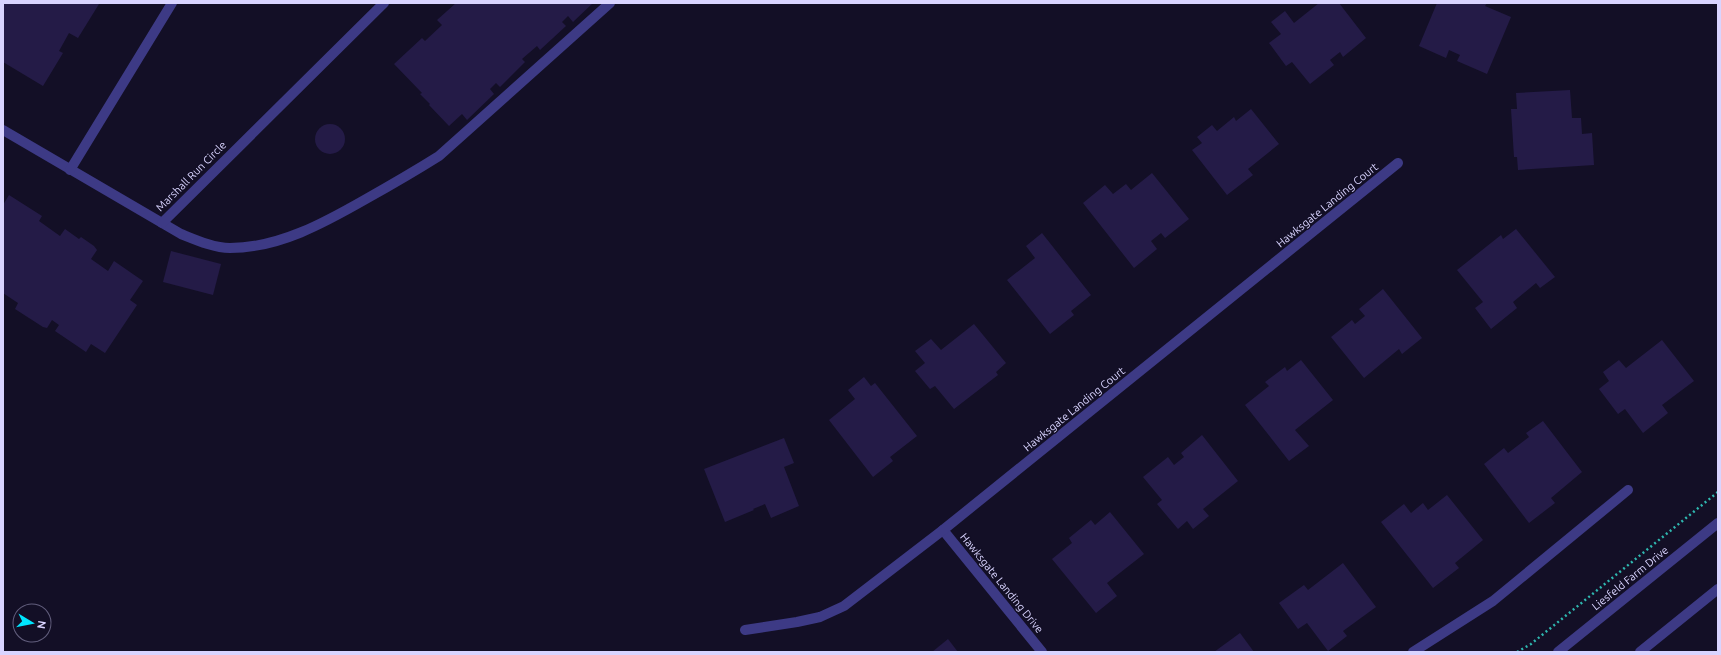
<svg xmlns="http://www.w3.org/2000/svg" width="1721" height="655" font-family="Ubuntu,sans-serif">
	<rect width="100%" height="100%" fill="#130f26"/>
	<g fill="#241b47">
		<polygon points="3,3 96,3 99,4 78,38 69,33 59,51 63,53 43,86 3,62"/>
		<polygon points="456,3 593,3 573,22 568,16 562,22 566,26 540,50 537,46 522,59 525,62 500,87 496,83 490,89 494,94 467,120 462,114 449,126 429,105 430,104 420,94 422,93 394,64 422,38 425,41 442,25 437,20"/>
		<polygon points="1319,3 1339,3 1366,38 1343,57 1340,52 1330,60 1334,65 1310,84 1292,62 1286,66 1269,43 1281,34 1271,22 1285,11 1294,23"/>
		<polygon points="1437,3 1487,3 1485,6 1511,17 1487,74 1457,61 1460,55 1449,50 1446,58 1419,46"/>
		<polygon points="1570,90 1572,118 1581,118 1582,134 1592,133 1594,165 1518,170 1517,157 1514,157 1511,109 1517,109 1516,93"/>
		<polygon points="1251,109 1279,144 1248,169 1253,175 1227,195 1192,150 1202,143 1197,137 1212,125 1217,131 1234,117 1236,121"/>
		<circle cx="330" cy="139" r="15"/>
		<polygon points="1152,173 1189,219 1165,238 1161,233 1151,241 1157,249 1134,268 1083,203 1105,185 1113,194 1126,184 1131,190"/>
		<polygon points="9,195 42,216 39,221 60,236 65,229 79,239 81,237 94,246 97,250 91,259 108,271 114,261 143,281 130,300 137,305 105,353 91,344 86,352 55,331 59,325 52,320 47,328 43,327 15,309 18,303 3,293 3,205"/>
		<polygon points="1516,229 1555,277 1540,288 1536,283 1513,302 1517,308 1491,329 1475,308 1483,302 1457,270 1501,235 1503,239"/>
		<polygon points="1042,233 1091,295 1071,311 1074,315 1050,334 1007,280 1035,258 1026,246"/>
		<polygon points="171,251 221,264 213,295 163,282"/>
		<polygon points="1383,289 1422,338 1402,354 1399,349 1364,378 1331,337 1352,320 1355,324 1365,316 1359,309"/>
		<polygon points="974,324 1006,363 996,372 998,375 954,409 935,386 930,389 915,371 925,363 915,351 931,339 941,350"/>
		<polygon points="1662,340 1694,381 1662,405 1668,413 1643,433 1625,409 1618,414 1599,389 1609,381 1603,372 1619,360 1626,368"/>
		<polygon points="1301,360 1333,400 1295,430 1309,446 1289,461 1245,405 1269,386 1265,382 1285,367 1287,371"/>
		<polygon points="864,377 871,386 875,383 917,436 890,457 893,461 873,477 829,420 855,399 848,390"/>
		<polygon points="1543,421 1582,472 1551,498 1555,503 1529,523 1484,464 1504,448 1508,453 1529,437 1526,433"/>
		<polygon points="1202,435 1238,481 1203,509 1209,516 1193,529 1187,521 1178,529 1157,504 1162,500 1143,477 1168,457 1174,465 1184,457 1181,453"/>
		<polygon points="784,438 794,463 784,467 799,506 771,518 765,504 753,509 754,510 725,522 704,469"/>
		<polygon points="1447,495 1483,540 1455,563 1459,568 1433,588 1381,522 1404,504 1411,513 1423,503 1428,510"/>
		<polygon points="1110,512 1144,554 1107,583 1117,596 1096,613 1052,559 1072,543 1069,538 1091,520 1095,525"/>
		<polygon points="1343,563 1376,607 1343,631 1347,636 1328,651 1307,623 1298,629 1279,603 1304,585 1308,590"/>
		<polygon points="1240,633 1254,652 1214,652"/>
		<polygon points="948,639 958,652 932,652"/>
	</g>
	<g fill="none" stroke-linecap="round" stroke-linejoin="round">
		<polyline stroke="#2fb8b0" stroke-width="2.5" stroke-dasharray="2 3" stroke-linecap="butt" points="1517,652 1531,644 1718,492"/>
		<g stroke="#3d3a85" stroke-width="10">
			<path d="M3,130L181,234C196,240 214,248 230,248C279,248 324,223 366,199C391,185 415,171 439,156L610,3"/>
			<polyline points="70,170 172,3"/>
			<polyline points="162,223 384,3"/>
			<polyline points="943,530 1042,652"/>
			<polyline points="745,630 797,622 820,617 844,606 943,530 1398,163"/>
			<polyline points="1413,652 1493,601 1628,490"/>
			<polyline points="1558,652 1718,523"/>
			<polyline points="1640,652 1718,589"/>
		</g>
	</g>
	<g text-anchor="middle" stroke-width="3" stroke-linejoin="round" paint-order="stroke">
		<g font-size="11" fill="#d9d4ff" stroke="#130f26">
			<text transform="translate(191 176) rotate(-45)" y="4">Marshall Run Circle</text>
			<text transform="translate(1327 205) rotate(-39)" y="4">Hawksgate Landing Court</text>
			<text transform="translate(1074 409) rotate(-39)" y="4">Hawksgate Landing Court</text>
			<text transform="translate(1630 578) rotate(-39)" y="4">Liesfeld Farm Drive</text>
			<text transform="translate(1002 583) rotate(51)" y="4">Hawksgate Landing Drive</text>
		</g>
	</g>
	<rect width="1721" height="655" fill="none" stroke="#d9d4ff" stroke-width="8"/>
	<g transform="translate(32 623) rotate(100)"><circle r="19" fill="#130f26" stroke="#625e7d"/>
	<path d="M0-3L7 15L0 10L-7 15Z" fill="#00e5ff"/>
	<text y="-6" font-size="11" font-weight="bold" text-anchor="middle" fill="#d9d4ff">N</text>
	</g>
</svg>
